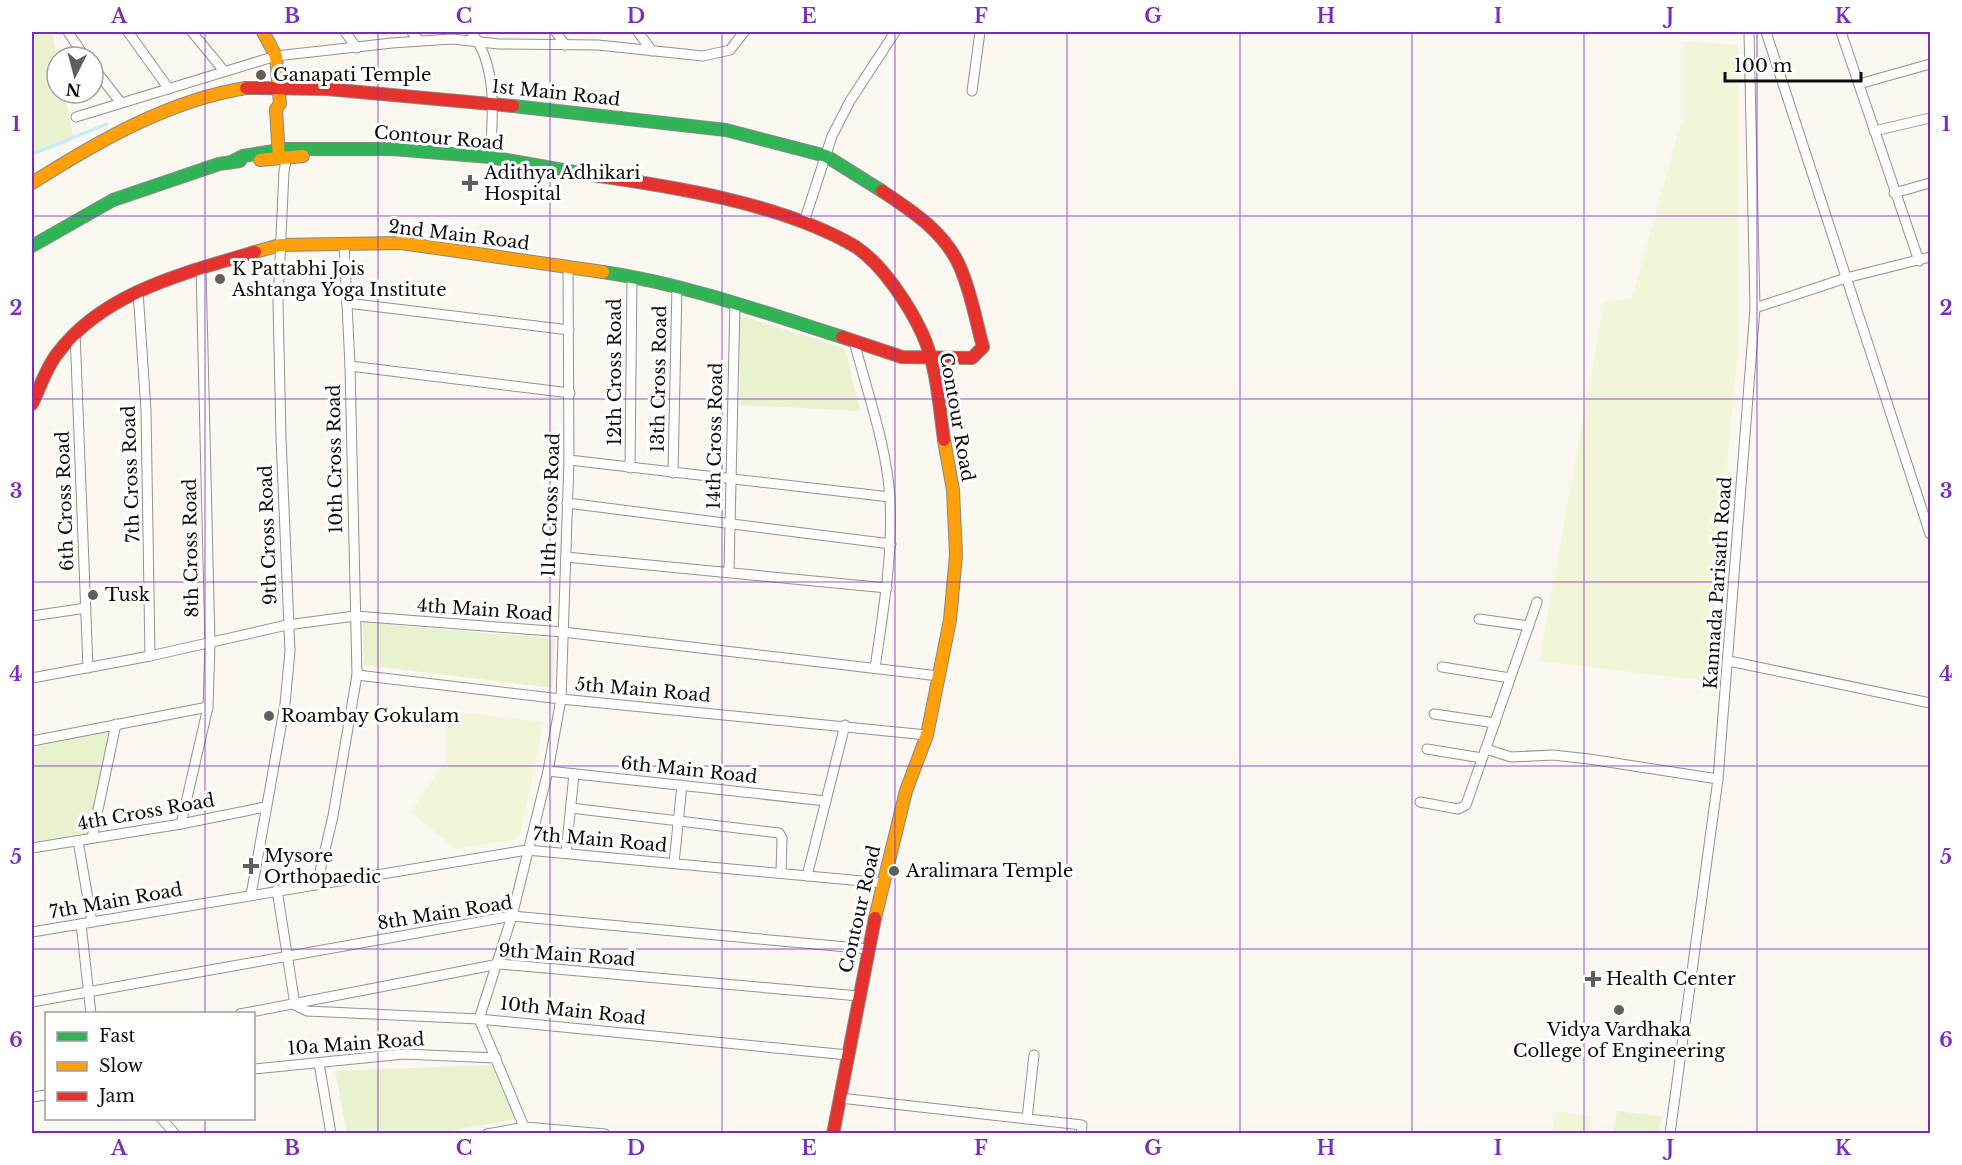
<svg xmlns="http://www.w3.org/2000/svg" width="1962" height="1165" font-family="'Libre Baskerville',serif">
	<rect width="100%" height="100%" fill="#fbf8f1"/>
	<g fill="#e9f2ce">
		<polygon points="32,32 52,32 57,57 57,93 64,93 74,140 32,156"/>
		<polygon points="739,315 845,348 860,411 740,405"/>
		<polygon points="363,622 555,639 552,688 364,665"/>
		<polygon points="111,730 87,834 32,842 32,747"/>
		<polygon points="491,1065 516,1119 440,1133 347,1133 335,1071"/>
		<polygon points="1617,1111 1661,1116 1659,1133 1613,1133"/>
	</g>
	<g fill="#f2f6d9">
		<polygon points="1683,41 1738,45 1739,337 1707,681 1539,661 1604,303 1632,298 1683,116"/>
		<polygon points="444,710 544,722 519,839 455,849 411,812 447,758"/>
		<polygon points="1556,1111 1593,1117 1590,1133 1552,1133"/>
	</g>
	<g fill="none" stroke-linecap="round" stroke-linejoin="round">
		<polyline stroke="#c3eef9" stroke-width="3" points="32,154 107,124"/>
		<defs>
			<g id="street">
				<polyline points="68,32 85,57"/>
				<polyline points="128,32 169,89"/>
				<polyline points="192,32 224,71"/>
				<polyline points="345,32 357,48"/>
				<polyline points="412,32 419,41"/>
				<path d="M471,32C498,65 493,117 490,157"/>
				<polyline points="556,32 565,45"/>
				<polyline points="638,32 652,51"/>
				<polyline points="1766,32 1930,534"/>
				<polyline points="1841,32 1919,261"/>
				<polyline points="93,67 121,103"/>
				<polyline points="1859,84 1930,64"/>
				<polyline points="972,91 980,32"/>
				<polyline points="76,117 276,56 392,43 452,39 499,44 598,45 703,56 730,50 744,32"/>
				<polyline points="1874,131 1930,118"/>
				<polyline points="1894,193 1930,183"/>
				<polyline points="804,222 832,136 850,101 895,32"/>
				<polyline points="138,291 146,410 150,656"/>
				<polyline points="347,303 569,330"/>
				<polyline points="1755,308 1846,278 1930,257"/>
				<polyline points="75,332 88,668"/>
				<path d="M854,341C867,392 887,446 890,499C893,556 883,612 875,668"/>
				<polyline points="350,366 570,393"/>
				<polyline points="569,460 890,497"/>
				<polyline points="630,468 632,276"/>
				<polyline points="673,473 677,286"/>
				<polyline points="567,503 891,544"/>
				<polyline points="566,557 887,588"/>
				<polyline points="729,571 735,302"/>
				<polyline points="32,616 86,608"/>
				<polyline points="1479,619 1529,626"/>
				<polyline points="1729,661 1930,703"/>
				<polyline points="1442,667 1510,678"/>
				<polyline points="357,675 561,699 927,735"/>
				<polyline points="32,678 150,656 287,625 355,616 563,632 939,676"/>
				<polyline points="1434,714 1495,723"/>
				<polyline points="32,741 208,707"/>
				<polyline points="1427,749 1482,758"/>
				<polyline points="1486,749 1511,757 1553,755 1589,759 1718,779"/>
				<polyline points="548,771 826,801"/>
				<polyline points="1420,802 1458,809 1466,805 1537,602"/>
				<polyline points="571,808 779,833 782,838 781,873"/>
				<polyline points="181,824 208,707 210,644 201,268"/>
				<polyline points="92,838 116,724"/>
				<polyline points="78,841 92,922"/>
				<polyline points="32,848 181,824 265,807"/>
				<polyline points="566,853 574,774"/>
				<polyline points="674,863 682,785"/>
				<polyline points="807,876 845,725"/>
				<polyline points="317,884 333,816 357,675 350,366 344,243"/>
				<polyline points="277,890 295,1005 307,1011 479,1019 848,1055"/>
				<polyline points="251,895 285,704 290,651 281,437 278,302 284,171 287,157"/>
				<polyline points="81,924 91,1014"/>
				<polyline points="32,932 527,850 884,883"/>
				<polyline points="32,1002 512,916 868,949"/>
				<polyline points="240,1014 499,964 859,996"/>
				<polyline points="479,1019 512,916 548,771 561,699 569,460 568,269"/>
				<polyline points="479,1019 527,1134"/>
				<polyline points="319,1063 331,1134"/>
				<polyline points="254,1069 404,1054 496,1058"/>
				<polyline points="32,1097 46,1095"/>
				<polyline points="840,1098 1082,1125 1081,1134"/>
				<polyline points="161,1118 175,1134"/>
				<polyline points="1027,1119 1034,1055"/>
				<polyline points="487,1134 525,1127 605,1134"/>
				<polyline points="1670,1134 1718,779 1755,308 1749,32"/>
			</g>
			<g id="fast">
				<polyline points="513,106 726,130 826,156 882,191"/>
				<polyline points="233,161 243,156 286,149 392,149 490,157 585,174"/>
				<polyline points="32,246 113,200 219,164 240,161"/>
				<path d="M603,272C685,284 763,312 842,337"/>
			</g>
			<g id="slow">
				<polyline points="263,32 276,56 280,104 276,109 279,158"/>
				<polyline points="260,160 303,156"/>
				<path d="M32,183C97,142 169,100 246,88"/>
				<polyline points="255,252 280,245 401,243 603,272"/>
				<polyline points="875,918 906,791 927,735 950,620 956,555 953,490 944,440"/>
			</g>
			<g id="jam">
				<polyline points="246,88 327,89 513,106"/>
				<path d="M585,174C670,186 782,203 856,247C882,264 909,305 922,333C937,365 939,405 944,440"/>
				<path d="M842,337L902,357L972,358L983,347C976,321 971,292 960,267C945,232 912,211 882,191"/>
				<path d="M32,404C40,388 46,368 57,354C103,292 185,273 255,252"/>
				<polyline points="833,1134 875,918"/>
			</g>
		</defs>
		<use href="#street" stroke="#949390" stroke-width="11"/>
		<use href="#fast" stroke="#8b8986" stroke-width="14"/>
		<use href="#slow" stroke="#8b8986" stroke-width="14"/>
		<use href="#jam" stroke="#8b8986" stroke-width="14"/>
		<use href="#street" stroke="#fefefd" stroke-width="9"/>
		<use href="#fast" stroke="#30b455" stroke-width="12"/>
		<use href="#slow" stroke="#ff9f0a" stroke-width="12"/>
		<use href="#jam" stroke="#e5322d" stroke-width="12"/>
	</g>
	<path fill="none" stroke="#7b2cbf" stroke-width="1.5" stroke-opacity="0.55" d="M205,32V1014M378,32V1134M550,32V1134M722,32V1134M895,32V1134M1067,32V1134M1240,32V1134M1412,32V1134M1584,32V1134M1757,32V1134M32,216H1930M32,399H1930M32,582H1930M32,766H1930M32,949H1930M205,1118V1134"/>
	<g fill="#605f5d" stroke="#fff" stroke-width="2">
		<circle cx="261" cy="75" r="6"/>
		<path d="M467 174h6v6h6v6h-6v6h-6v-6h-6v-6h6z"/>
		<circle cx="220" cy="279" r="6"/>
		<circle cx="93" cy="595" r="6"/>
		<circle cx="269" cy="716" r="6"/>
		<path d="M248 857h6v6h6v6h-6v6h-6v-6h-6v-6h6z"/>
		<circle cx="894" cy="871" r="6"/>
		<path d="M1590 970h6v6h6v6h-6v6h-6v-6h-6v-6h6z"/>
		<circle cx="1619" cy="1010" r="6"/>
	</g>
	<g text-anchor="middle" stroke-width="6" stroke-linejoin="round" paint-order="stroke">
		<g font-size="18" fill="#0d0d0d" stroke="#fff" text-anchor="start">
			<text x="273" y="81">Ganapati Temple</text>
			<text x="484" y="179">Adithya Adhikari<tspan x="484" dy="21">Hospital</tspan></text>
			<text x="232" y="275">K Pattabhi Jois<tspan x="232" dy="21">Ashtanga Yoga Institute</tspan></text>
			<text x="105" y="601">Tusk</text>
			<text x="281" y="722">Roambay Gokulam</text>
			<text x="264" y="862">Mysore<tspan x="264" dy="21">Orthopaedic</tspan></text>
			<text x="906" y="877">Aralimara Temple</text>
			<text x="1606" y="985">Health Center</text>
			<text x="1619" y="1036" text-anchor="middle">Vidya Vardhaka<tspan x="1619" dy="21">College of Engineering</tspan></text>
		</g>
		<g font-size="18" fill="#0d0d0d" stroke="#fff">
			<text transform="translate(556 93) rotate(6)" y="6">1st Main Road</text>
			<text transform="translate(439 138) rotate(5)" y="6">Contour Road</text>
			<text transform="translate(459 235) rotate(7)" y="6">2nd Main Road</text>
			<text transform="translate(615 372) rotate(-90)" y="6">12th Cross Road</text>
			<text transform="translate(659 379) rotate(-89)" y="6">13th Cross Road</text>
			<text transform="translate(957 417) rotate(80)" y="6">Contour Road</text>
			<text transform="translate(715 436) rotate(-89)" y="6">14th Cross Road</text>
			<text transform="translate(335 459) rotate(-91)" y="6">10th Cross Road</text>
			<text transform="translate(131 474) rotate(-92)" y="6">7th Cross Road</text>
			<text transform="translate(65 501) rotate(-92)" y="6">6th Cross Road</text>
			<text transform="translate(551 505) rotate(-88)" y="6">11th Cross Road</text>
			<text transform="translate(268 535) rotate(-92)" y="6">9th Cross Road</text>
			<text transform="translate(191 548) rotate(-91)" y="6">8th Cross Road</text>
			<text transform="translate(1718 583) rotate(-86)" y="6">Kannada Parisath Road</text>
			<text transform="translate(485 610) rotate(4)" y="6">4th Main Road</text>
			<text transform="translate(643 690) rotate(5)" y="6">5th Main Road</text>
			<text transform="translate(689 770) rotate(6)" y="6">6th Main Road</text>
			<text transform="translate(146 812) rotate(-10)" y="6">4th Cross Road</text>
			<text transform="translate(600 840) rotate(5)" y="6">7th Main Road</text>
			<text transform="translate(116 901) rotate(-10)" y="6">7th Main Road</text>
			<text transform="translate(860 909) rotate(-77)" y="6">Contour Road</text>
			<text transform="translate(445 913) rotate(-9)" y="6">8th Main Road</text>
			<text transform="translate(567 955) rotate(4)" y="6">9th Main Road</text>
			<text transform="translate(573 1011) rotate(6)" y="6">10th Main Road</text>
			<text transform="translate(356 1044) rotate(-4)" y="6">10a Main Road</text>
		</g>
	</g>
	<rect width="1962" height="1165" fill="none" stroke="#ffffff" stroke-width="66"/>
	<rect x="45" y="1012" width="210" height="108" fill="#ffffff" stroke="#9e9e9e" stroke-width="1.5"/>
	<rect x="57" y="1032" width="30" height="9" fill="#30b455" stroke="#9e9e9e" stroke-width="1.5"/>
	<text x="99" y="1042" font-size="18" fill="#0d0d0d">Fast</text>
	<rect x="57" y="1062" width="30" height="9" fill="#ff9f0a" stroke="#9e9e9e" stroke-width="1.5"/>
	<text x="99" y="1072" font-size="18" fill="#0d0d0d">Slow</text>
	<rect x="57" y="1092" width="30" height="9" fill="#e5322d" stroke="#9e9e9e" stroke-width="1.5"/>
	<text x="99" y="1102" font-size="18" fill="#0d0d0d">Jam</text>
	<g transform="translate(75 75) rotate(186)"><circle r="28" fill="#ffffff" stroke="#9e9e9e" stroke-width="1.5"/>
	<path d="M0-4.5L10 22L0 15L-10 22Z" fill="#605f5d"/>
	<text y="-9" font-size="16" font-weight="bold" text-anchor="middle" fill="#0d0d0d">N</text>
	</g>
	<path d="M1725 72v9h136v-9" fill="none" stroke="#0d0d0d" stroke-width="3"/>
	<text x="1734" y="72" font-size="18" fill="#0d0d0d" stroke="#ffffff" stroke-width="4.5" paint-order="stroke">100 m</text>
	<rect x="33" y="33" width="1896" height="1099" fill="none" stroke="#7b2cbf" stroke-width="2"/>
	<g font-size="20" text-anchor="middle" font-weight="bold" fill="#7b2cbf">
		<text x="119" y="23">A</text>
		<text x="292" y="23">B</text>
		<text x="464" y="23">C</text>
		<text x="636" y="23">D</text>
		<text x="809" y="23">E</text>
		<text x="981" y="23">F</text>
		<text x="1153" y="23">G</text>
		<text x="1326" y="23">H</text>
		<text x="1498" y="23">I</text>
		<text x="1670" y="23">J</text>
		<text x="1843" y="23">K</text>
		<text x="16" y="131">1</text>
		<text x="1946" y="131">1</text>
		<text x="16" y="315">2</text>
		<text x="1946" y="315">2</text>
		<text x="16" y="498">3</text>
		<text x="1946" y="498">3</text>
		<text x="16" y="681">4</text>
		<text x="1946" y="681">4</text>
		<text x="16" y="864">5</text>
		<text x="1946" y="864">5</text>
		<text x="16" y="1047">6</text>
		<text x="1946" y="1047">6</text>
		<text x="119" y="1155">A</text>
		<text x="292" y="1155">B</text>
		<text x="464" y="1155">C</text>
		<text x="636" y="1155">D</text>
		<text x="809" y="1155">E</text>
		<text x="981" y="1155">F</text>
		<text x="1153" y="1155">G</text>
		<text x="1326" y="1155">H</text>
		<text x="1498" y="1155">I</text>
		<text x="1670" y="1155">J</text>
		<text x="1843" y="1155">K</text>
	</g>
</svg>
